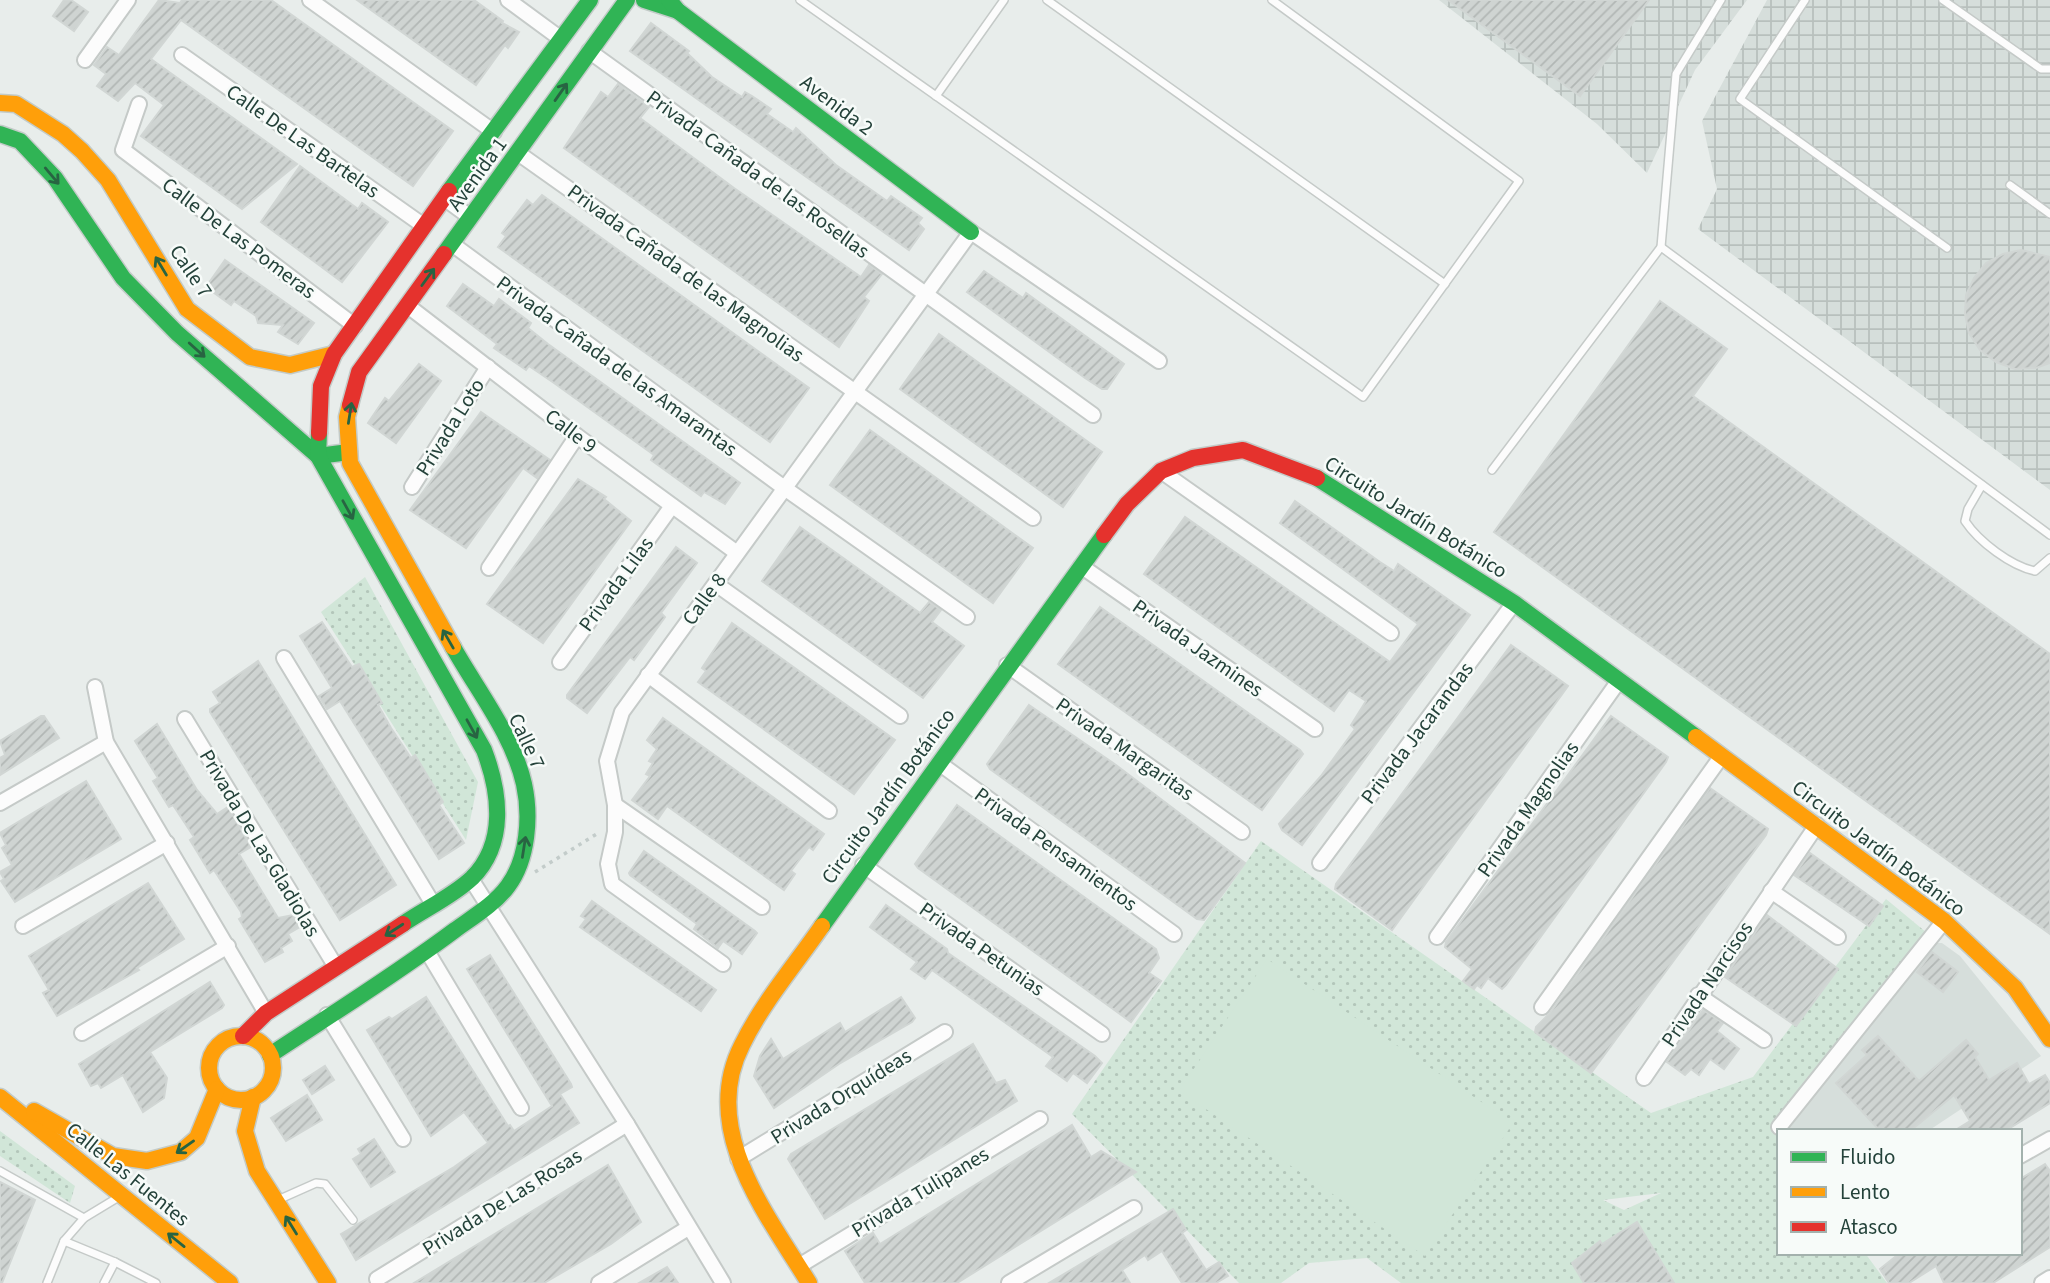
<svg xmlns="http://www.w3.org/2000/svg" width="2050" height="1283" font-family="'Source Sans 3',sans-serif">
	<defs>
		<pattern id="industrial-grid" width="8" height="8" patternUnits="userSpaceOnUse" patternTransform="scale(1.75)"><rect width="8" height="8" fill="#d6dedb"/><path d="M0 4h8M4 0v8" fill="none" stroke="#b8c0bd"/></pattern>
		<pattern id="grass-dots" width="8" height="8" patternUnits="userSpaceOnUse" patternTransform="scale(1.75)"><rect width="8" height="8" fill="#d1e6d8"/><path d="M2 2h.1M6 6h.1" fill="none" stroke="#b3c6ba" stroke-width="1.8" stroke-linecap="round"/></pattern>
		<pattern id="building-hatch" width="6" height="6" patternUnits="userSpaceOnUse" patternTransform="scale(1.75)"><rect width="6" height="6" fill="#cfd4d2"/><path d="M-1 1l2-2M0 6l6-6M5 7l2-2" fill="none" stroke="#b2b7b5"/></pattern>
	</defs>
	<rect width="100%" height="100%" fill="#e8edeb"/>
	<polygon fill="#d6dedb" points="1936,943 1942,943 1960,956 2041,1056 1928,1131 1787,1131"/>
	<g fill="url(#industrial-grid)">
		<polygon points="1439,0 1747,0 1695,70 1647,173 1597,124"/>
		<polygon points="1767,0 2050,0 2050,490 1698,229 1717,189 1702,121"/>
	</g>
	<g fill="url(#grass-dots)" fill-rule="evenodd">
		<polygon points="365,577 478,782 466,840 321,612"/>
		<path d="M1261,841L1651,1113L1753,1077L1886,899L1927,933L1786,1131H1779V1253H1865L1887,1283H1401L1367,1258L1309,1263L1281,1283H1239L1072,1114ZM1661,1193L1624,1210L1603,1200Z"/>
		<polygon points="0,1131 75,1186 70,1203 0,1156"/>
	</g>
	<polygon fill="#d1e6d8" points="1267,959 1513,1123 1425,1256 1179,1091"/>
	<g fill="url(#building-hatch)" stroke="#d1d6d4" stroke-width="2">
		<polygon points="64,0 71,0 88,12 74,31 53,16"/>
		<polygon points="159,0 180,3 182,0 271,0 453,131 413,186 181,20 151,59 297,164 242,209 141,136 164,105 135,83 118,101 97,86 106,74 94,65 107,47 119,55"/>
		<polygon points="357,0 474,0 503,21 502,23 519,32 508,48 505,45 476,85"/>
		<polygon points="1448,0 1649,0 1580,96"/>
		<polygon points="651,23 689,51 687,53 712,77 742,97 745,92 752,96 771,109 767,114 793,132 796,128 836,165 887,201 891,196 922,218 918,223 924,229 909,250 630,51"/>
		<polygon points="618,84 649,107 640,118 734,188 861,277 869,265 882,274 864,297 869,301 839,347 564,148 601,92 608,97"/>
		<polygon points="300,166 358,209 362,203 388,222 342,282 261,222"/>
		<polygon points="542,195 809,388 770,442 498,247 506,236 502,233 527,200 533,205"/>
		<polygon points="2021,250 2050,257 2050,363 2036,368 2015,369 1996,362 1980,350 1969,333 1965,314 1966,295 1974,278 1986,263 2003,254"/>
		<polygon points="225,260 314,323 298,344 278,332 283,325 258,323 256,316 234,301 231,305 206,287"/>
		<polygon points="984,271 1023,298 1026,293 1124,364 1107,389 1102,389 1085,378 967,292"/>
		<polygon points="463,284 494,306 499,299 531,323 528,328 548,344 740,483 725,504 704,492 701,496 651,460 654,455 554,383 529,366 526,370 494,348 497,344 447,306"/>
		<polygon points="1660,301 1727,349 1693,396 2050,654 2050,934 1494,532"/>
		<polygon points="939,334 1102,452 1063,507 900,389"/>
		<polygon points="419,364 441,381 396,443 368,423 385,398 389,401"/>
		<polygon points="481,412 550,460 537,478 523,468 466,548 410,510"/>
		<polygon points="870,430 1033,548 993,603 830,485"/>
		<polygon points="578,479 606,497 604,499 631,521 543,643 487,604"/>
		<polygon points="1295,501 1380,562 1394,571 1398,564 1470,615 1302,845 1282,830 1279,824 1321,776 1355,729 1351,725 1366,701 1349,690 1334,711 1144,574 1185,517 1390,662 1418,624 1280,523"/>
		<polygon points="800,527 920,613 929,602 941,610 932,622 964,646 923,698 762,581"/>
		<polygon points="676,547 697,563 661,613 665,617 634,660 630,657 587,713 567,698 567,695"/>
		<polygon points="1100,607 1300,750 1303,754 1262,810 1058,664"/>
		<polygon points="322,622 352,667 359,664 382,703 378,705 391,728 411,758 415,755 443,802 439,805 464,843 439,859 340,701 327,709 319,696 332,688 300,636"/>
		<polygon points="732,623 895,740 854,794 698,682 706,671 702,668"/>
		<polygon points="1511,645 1568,686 1392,930 1335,889 1336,884"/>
		<polygon points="258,661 396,885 340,920 210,712 210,709 220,703 213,692"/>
		<polygon points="1029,705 1116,765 1245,863 1204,920 1197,919 990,769 987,764"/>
		<polygon points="41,716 44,716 59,738 0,775 0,758 5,755 0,741"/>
		<polygon points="1611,716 1668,757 1666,762 1506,985 1502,989 1488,978 1481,988 1477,985 1474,989 1463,981 1472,969 1445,947 1446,942"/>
		<polygon points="663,718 824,834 813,850 809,847 791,871 795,874 784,890 667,806 658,819 632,800 650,776 646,774 653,763 649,761 657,749 647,740"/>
		<polygon points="157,724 197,790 217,814 228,807 251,847 239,854 278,918 293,915 300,927 288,934 292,941 281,948 283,952 265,962 239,919 242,917 241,912 214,870 210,873 190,840 194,837 173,805 169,807 153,781 158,778 135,741"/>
		<polygon points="86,781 121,839 15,902 1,881 4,879 0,872 12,865 2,848 6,845 0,833"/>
		<polygon points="1710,788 1768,829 1766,835 1591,1073 1535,1032 1536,1027 1550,1013"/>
		<polygon points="957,805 1156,949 1159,958 1149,973 1161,981 1131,1022 918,868 915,864"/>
		<polygon points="644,851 755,931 757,933 742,954 723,941 718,948 694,929 697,924 630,875 629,873"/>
		<polygon points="1810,853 1883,906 1869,926 1794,875"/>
		<polygon points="148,883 184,939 137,968 139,970 57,1016 43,993 49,990 29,956"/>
		<polygon points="592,901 716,990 701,1011 580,927 586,919 581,916"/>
		<polygon points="886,905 947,949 948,953 1095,1056 1102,1063 1087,1083 1073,1073 1067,1081 1046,1066 1053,1057 932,970 925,979 911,969 917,962 870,927"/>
		<polygon points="1767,915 1838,969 1796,1026 1725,977"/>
		<polygon points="1932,952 1958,972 1943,992 1917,972"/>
		<polygon points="490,955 571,1084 572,1087 560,1094 579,1123 356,1260 341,1234 454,1167 488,1143 464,1112 431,1136 367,1030 389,1017 392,1019 426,997 508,1126 510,1125 514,1131 552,1106 467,969"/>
		<polygon points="210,982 224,1005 222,1008 150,1052 167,1078 164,1098 143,1112 123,1075 101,1088 98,1083 91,1086 79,1064"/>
		<polygon points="901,997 915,1018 912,1022 839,1064 774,1108 754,1076 760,1056 771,1039 783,1059 840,1023 845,1032"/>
		<polygon points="1703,1010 1723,1023 1717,1031 1739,1049 1724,1069 1710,1059 1699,1075 1691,1069 1685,1075 1667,1062"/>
		<polygon points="1878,1036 1919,1081 1966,1040 1978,1054 1975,1057 1989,1080 2017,1063 2029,1084 2045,1075 2050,1083 2050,1103 2005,1131 1954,1131 1970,1121 1954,1095 1910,1131 1880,1131 1836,1083 1867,1055 1862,1050"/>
		<polygon points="973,1044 996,1083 1005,1080 1017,1101 825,1219 788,1159 791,1154"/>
		<polygon points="325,1066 334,1080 312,1094 303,1080"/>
		<polygon points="307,1095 322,1120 286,1141 271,1118"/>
		<polygon points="1072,1125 1091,1157 1101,1151 1136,1172 957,1283 865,1283 845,1251 873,1233 880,1244"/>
		<polygon points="374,1139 395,1172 371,1187 353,1159 361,1154 358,1149"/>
		<polygon points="2045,1164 2050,1171 2050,1247 1993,1283 1944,1283 1936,1266 1909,1283 1889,1283 1880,1269 1900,1253 2020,1253 2020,1179"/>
		<polygon points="608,1165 641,1222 611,1244 544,1283 414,1283"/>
		<polygon points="0,1182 35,1200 2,1283 0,1283"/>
		<polygon points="1173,1209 1186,1230 1182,1233 1206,1270 1219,1262 1228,1276 1216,1283 1182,1283 1162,1251 1148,1260 1145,1255 1122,1270 1130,1283 1049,1283"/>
		<polygon points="1637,1222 1674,1283 1584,1283 1572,1263 1600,1241 1602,1244"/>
		<polygon points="667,1267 678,1283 639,1283"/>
	</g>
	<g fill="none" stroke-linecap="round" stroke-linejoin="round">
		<defs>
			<g id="lane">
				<polyline points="800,0 1363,397 1519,181 1272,0"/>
				<polyline points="1047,0 1445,284"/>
				<polyline points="1805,0 1740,99 1947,248"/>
				<polyline points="1943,0 2041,69 2050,69"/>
				<polyline points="936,96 1004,0"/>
				<polyline points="2010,185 2050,214"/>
				<polyline points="1661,247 1676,74 1721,0"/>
				<polyline points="1492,470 1661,247 2050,535"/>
				<path d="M1982,485L1968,509L1965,521C1979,542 2011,566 2035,571L2050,558"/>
				<polyline points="0,1171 84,1218"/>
				<polyline points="280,1199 316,1183 325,1184 353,1220"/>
				<polyline points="64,1241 84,1218 117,1198"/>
				<polyline points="47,1283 64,1241 115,1262"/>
				<polyline points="104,1283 115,1262 156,1283"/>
			</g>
			<g id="street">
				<polyline points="310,0 494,132"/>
				<polyline points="508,0 561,39"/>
				<polyline points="589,51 1093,415"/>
				<polyline points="182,55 424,226"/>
				<polyline points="85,60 128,0"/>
				<polyline points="139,104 123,150 355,326"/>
				<polyline points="518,153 1033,518"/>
				<polyline points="444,198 470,217"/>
				<polyline points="452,244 783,487 967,617"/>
				<polyline points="408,306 577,436 737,553"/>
				<polyline points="1161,471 1391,633"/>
				<polyline points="412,487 488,367"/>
				<polyline points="1081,566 1315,729"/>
				<polyline points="489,568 577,436"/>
				<polyline points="716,584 900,716"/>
				<polyline points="284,658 433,904"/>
				<polyline points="560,662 672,506"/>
				<polyline points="1007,665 1242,832"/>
				<polyline points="648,675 829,811"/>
				<polyline points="95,687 106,742 266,1013"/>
				<polyline points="185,719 336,967"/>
				<polyline points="939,763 1174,934"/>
				<polyline points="0,803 106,742"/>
				<polyline points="615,805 762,907"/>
				<polyline points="1320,863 1514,603"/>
				<polyline points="863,865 1102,1034"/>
				<polyline points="471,879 627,1124 723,1283"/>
				<polyline points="1771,891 1838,937"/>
				<polyline points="23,926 167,843"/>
				<polyline points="1437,937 1618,682"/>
				<polyline points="427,951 521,1108"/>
				<polyline points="723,964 612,884 608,864 615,832 615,805 607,761 622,712 971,232 1159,361"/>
				<polyline points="1698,995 1764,1040"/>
				<polyline points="1542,1007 1721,757"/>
				<polyline points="327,1015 403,1139"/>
				<polyline points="82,1033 228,946"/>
				<polyline points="1644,1078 1817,825"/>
				<polyline points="1779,1127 1944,921"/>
				<polyline points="2020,1156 2050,1139"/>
				<polyline points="738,1159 945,1032"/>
				<polyline points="799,1266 1040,1119"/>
				<polyline points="377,1279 627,1124"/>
				<polyline points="599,1283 688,1228"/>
				<polyline points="1009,1283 1134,1208"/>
				<polyline points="2042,1283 2050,1278"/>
			</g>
			<g id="fast">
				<polyline points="644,0 678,11"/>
				<polyline points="669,0 678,11 971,232"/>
				<polyline points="0,134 20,141 55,178 123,278 177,333 318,456 349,452"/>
				<polyline points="449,191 590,0"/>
				<polyline points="444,254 627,0"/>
				<path d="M319,433L318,456L484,750C500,792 507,843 472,878C453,896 425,909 403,924"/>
				<polyline points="1317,478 1514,603 1696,737"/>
				<polyline points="822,926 1104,535"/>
				<path d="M270,1055C332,1014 395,975 455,930C473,917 495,904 508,886C528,859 531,816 524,784C513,735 477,690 453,647"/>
			</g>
			<g id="slow">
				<polyline points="0,103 16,104 63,134 82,151 108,180 187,309 250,357 290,365 334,354"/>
				<polyline points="350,405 347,417 350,463 453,647"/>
				<polyline points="1696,737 1944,921 2015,988 2050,1039"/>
				<circle cx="241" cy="1068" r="32"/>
				<polyline points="0,1097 230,1283"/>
				<polyline points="253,1097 245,1131 257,1171 328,1283"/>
				<polyline points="34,1111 113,1156 147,1161 181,1152 197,1138 217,1089"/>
				<path d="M809,1283C766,1213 699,1129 742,1045C763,1002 795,965 822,926"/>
			</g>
			<g id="jam">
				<polyline points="350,405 359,372 444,254"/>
				<polyline points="319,433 321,386 334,354 449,191"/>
				<polyline points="1104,535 1127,504 1161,471 1193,458 1243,450 1317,478"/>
				<polyline points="243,1036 266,1013 403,924"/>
			</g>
		</defs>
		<use href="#lane" stroke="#c5cac8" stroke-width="10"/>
		<use href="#street" stroke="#c5cac8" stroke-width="18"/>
		<use href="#fast" stroke="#c3cbc8" stroke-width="19"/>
		<use href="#slow" stroke="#c3cbc8" stroke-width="19"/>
		<use href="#jam" stroke="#c3cbc8" stroke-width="19"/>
		<polyline stroke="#c3ccca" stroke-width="3.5" stroke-dasharray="3.5 5" stroke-linecap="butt" points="535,872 600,832"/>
		<use href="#lane" stroke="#fcfcfc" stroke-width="7"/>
		<use href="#street" stroke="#fcfcfc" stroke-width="14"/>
		<use href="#fast" stroke="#30b455" stroke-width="16"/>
		<use href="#slow" stroke="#ff9f0a" stroke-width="16"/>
		<use href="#jam" stroke="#e5322d" stroke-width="16"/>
	</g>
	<defs><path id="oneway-shaft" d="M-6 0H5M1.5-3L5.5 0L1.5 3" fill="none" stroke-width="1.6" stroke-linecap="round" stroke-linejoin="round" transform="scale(1.75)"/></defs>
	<g stroke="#286442">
		<use href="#oneway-shaft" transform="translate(561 92) rotate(-55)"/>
		<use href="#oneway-shaft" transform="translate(52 176) rotate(50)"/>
		<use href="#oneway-shaft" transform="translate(161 266) rotate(-121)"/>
		<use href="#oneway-shaft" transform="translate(428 277) rotate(-54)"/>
		<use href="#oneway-shaft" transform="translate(197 350) rotate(42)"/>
		<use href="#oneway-shaft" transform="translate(350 413) rotate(-81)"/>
		<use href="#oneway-shaft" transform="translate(348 510) rotate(61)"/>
		<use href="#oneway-shaft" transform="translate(448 639) rotate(-120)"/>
		<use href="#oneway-shaft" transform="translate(472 729) rotate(61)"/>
		<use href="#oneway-shaft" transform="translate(524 847) rotate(-81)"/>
		<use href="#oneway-shaft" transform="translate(394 930) rotate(147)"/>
		<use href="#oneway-shaft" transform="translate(185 1147) rotate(145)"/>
		<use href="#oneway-shaft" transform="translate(291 1225) rotate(-122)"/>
		<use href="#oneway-shaft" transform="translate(176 1240) rotate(-141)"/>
	</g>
	<g text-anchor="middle" stroke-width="5" stroke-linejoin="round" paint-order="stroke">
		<g font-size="21" fill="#24423a" stroke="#f7fbf9">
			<text transform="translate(837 105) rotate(37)" y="7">Avenida 2</text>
			<text transform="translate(303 141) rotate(35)" y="7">Calle De Las Bartelas</text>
			<text transform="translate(477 174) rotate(-54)" y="7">Avenida 1</text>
			<text transform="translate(758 174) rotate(36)" y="7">Privada Cañada de las Rosellas</text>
			<text transform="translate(239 238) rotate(37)" y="7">Calle De Las Pomeras</text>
			<text transform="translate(191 271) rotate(56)" y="7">Calle 7</text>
			<text transform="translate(686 273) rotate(36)" y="7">Privada Cañada de las Magnolias</text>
			<text transform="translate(617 366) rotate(36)" y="7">Privada Cañada de las Amarantas</text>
			<text transform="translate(450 427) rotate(-58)" y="7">Privada Loto</text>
			<text transform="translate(571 431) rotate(37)" y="7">Calle 9</text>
			<text transform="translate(1416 517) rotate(32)" y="7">Circuito Jardín Botánico</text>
			<text transform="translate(616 584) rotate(-54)" y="7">Privada Lilas</text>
			<text transform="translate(704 599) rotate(-54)" y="7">Calle 8</text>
			<text transform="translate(1198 648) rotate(35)" y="7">Privada Jazmines</text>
			<text transform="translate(1417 733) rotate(-53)" y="7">Privada Jacarandas</text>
			<text transform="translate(527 741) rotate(65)" y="7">Calle 7</text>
			<text transform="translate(1125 749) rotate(35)" y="7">Privada Margaritas</text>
			<text transform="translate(888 796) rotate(-54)" y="7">Circuito Jardín Botánico</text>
			<text transform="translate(1528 809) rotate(-55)" y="7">Privada Magnolias</text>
			<text transform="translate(260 843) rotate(59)" y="7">Privada De Las Gladiolas</text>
			<text transform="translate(1879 848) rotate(37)" y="7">Circuito Jardín Botánico</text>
			<text transform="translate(1056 849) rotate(36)" y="7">Privada Pensamientos</text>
			<text transform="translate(982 949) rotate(35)" y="7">Privada Petunias</text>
			<text transform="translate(1707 984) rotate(-56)" y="7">Privada Narcisos</text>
			<text transform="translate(841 1096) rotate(-32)" y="7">Privada Orquídeas</text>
			<text transform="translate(128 1174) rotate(39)" y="7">Calle Las Fuentes</text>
			<text transform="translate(920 1192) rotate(-31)" y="7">Privada Tulipanes</text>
			<text transform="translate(502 1202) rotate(-32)" y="7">Privada De Las Rosas</text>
		</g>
	</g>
	<rect x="1777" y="1129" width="245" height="126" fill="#f7fbf9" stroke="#a3b1ad" stroke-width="2"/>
	<rect x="1791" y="1152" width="35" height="10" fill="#30b455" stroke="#a3b1ad" stroke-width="2"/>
	<text x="1840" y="1164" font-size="21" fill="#24423a">Fluido</text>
	<rect x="1791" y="1187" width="35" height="10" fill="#ff9f0a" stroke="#a3b1ad" stroke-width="2"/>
	<text x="1840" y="1199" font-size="21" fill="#24423a">Lento</text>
	<rect x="1791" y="1222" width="35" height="10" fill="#e5322d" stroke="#a3b1ad" stroke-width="2"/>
	<text x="1840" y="1234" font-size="21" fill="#24423a">Atasco</text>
</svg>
